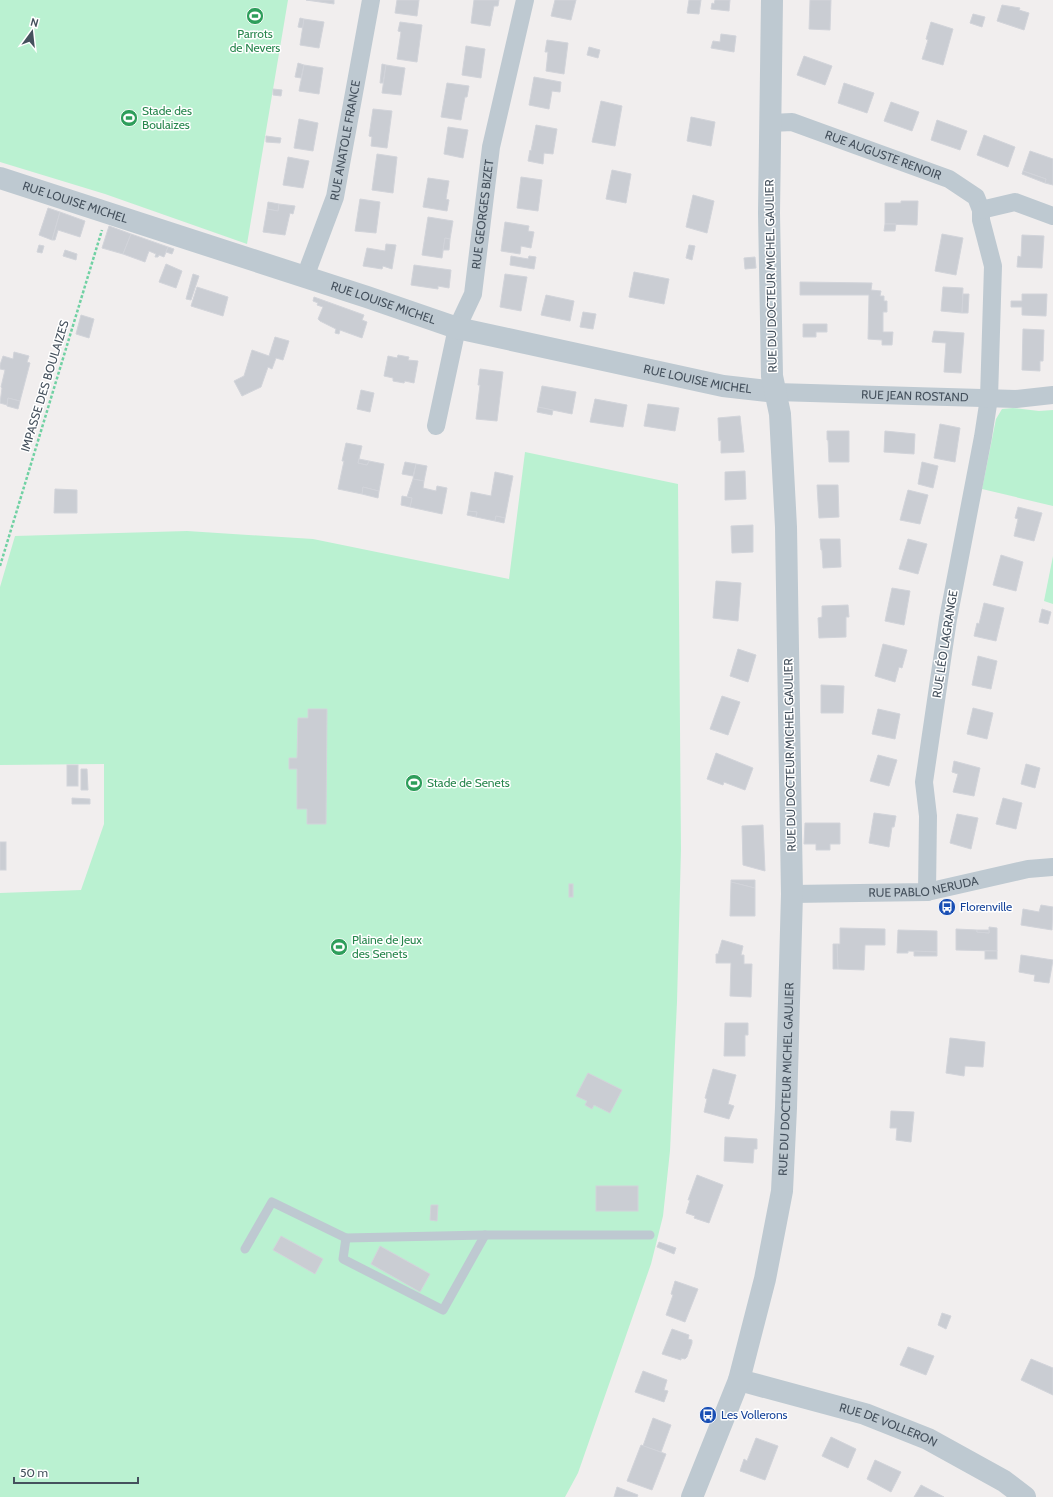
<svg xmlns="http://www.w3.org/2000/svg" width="1053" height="1497" font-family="Cabin,sans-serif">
	<rect width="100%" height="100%" fill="#f1eeee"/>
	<g fill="#baf1d1">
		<polygon points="0,0 288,0 247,244 105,194 0,162"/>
		<polygon points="1013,408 1039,411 1053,410 1053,506 982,489 996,419 1002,409"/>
		<polygon points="525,452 678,484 681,849 677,1002 670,1151 663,1216 651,1264 578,1473 565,1497 0,1497 0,893 81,890 104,824 104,764 0,765 0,587 15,536 187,531 313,539 509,579"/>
		<polygon points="1053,556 1053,604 1044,601"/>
	</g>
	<g fill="#cacdd3" stroke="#d2d4da">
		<polygon points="306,0 334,0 334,4"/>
		<polygon points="397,0 419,0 417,16 395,13"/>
		<polygon points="474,0 499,0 498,6 494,6 490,26 471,23"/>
		<polygon points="555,0 576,0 571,20 551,16"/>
		<polygon points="689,0 701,0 699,14 687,13"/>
		<polygon points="715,0 730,0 729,11 711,9 712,3 714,4"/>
		<polygon points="810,0 831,0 830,30 809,29"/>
		<polygon points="1002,5 1020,8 1019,10 1029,13 1024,30 997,21"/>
		<polygon points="973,14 985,17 982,27 970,23"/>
		<polygon points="300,18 304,19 303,28 298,27"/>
		<polygon points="304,19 324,22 319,48 300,45"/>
		<polygon points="400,22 422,25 417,62 397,59 401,32 398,31"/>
		<polygon points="931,22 953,29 943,65 922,59 928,40 926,39"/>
		<polygon points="721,34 736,36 734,52 711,48 713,41 720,42"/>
		<polygon points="547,40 568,43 564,74 546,71 548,52 545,52"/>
		<polygon points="466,46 485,49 481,78 462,75"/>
		<polygon points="589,47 600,50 598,58 587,55"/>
		<polygon points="804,56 832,66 825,85 797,75"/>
		<polygon points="298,63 304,65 301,78 295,77"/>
		<polygon points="382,64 386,65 383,83 380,83"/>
		<polygon points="304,65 323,68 319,94 299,91"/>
		<polygon points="386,65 405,68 401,95 382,93"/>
		<polygon points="534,77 561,82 560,92 552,91 549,109 529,105"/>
		<polygon points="447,83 469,86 467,97 465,97 461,120 441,117"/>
		<polygon points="844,83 874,93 867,113 838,103"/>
		<polygon points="273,89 282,90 281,96 273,95"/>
		<polygon points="601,101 622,106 615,146 592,142"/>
		<polygon points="891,102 919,112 912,131 884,121"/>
		<polygon points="373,109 392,111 387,148 371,146 372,137 369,136"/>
		<polygon points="691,117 715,122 711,146 687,141"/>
		<polygon points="299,119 318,123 313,151 294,148"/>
		<polygon points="937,120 967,131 960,150 931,140"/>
		<polygon points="536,125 557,129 553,154 544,153 543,164 528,161 530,150 531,151"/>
		<polygon points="448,127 468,130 463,158 444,154"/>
		<polygon points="984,135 1015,147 1008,167 977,155"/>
		<polygon points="266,136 281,138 280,143 266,142"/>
		<polygon points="1030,151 1053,159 1053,185 1045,183 1046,179 1023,171"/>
		<polygon points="377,154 397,157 393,193 372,190"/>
		<polygon points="288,157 309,161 303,188 283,185"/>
		<polygon points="612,170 631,174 626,203 606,199"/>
		<polygon points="1023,171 1046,179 1045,183 1022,174"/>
		<polygon points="521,177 542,180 538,211 517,208"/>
		<polygon points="428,178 449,181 446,199 449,200 447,211 423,207"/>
		<polygon points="693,195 714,201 707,233 686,227"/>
		<polygon points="360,199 380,202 376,233 355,231"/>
		<polygon points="901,201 918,201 917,225 885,224 885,203 901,203"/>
		<polygon points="268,202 279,204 278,211 267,209"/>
		<polygon points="279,204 295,206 293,214 290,213 285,235 263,232 267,209 278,211"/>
		<polygon points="48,208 60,212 52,240 39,235"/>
		<polygon points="60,212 85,221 80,237 58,230 55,240 52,240"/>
		<polygon points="428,217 453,221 450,239 445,238 442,258 422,255"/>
		<polygon points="505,222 529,226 528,231 534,232 531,248 521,246 520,254 501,251"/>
		<polygon points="885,224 896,224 895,231 884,231"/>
		<polygon points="109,226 131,234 123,254 102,248"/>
		<polygon points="131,234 168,247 164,257 159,255 158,257 155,257 156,254 149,251 145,262 123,254"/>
		<polygon points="942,234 963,238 956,275 935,271"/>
		<polygon points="1022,235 1044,236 1042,268 1017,267 1018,256 1021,257"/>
		<polygon points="445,238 450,239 449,250 443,250"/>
		<polygon points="386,244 396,245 392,269 383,266 382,269 363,266 367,248 385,251"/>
		<polygon points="39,245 44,246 42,253 37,252"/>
		<polygon points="689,245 695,246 692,260 686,258"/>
		<polygon points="168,247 174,249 172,254 166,252"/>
		<polygon points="65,250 77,254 76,260 63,256"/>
		<polygon points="511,256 528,259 529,256 536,257 534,269 510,265"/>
		<polygon points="755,257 756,268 745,269 744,258"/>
		<polygon points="166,264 182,271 176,288 159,282"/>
		<polygon points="414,265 451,270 449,288 438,286 438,289 411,285"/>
		<polygon points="634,272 669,279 664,304 629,297"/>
		<polygon points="193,274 199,276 191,300 186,299"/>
		<polygon points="505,274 527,277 521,311 500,307"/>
		<polygon points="800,282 872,283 871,290 881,291 880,296 884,296 884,301 887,301 887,312 883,312 883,332 893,332 892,345 882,345 882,340 868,339 869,295 800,295"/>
		<polygon points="197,287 228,297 223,316 191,306"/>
		<polygon points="943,287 963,288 962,313 941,311"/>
		<polygon points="963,294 969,294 968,313 962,313"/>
		<polygon points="1022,294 1047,294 1046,316 1022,315 1022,307 1011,307 1011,301 1022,301"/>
		<polygon points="546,295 574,301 570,321 541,315"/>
		<polygon points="314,297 364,315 362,320 367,322 362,338 340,330 339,334 335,333 336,329 320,321 318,319 323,307 317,305 318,303 313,301"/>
		<polygon points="583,312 596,314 593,329 580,327"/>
		<polygon points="81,315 94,319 89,338 76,334"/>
		<polygon points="803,324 827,324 827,332 816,332 816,337 803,337"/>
		<polygon points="1023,329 1044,330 1043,361 1040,361 1040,371 1022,370"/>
		<polygon points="934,331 964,333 961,373 944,372 946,343 932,342"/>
		<polygon points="275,337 289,341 283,360 276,358 272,369 268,367 261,387 242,396 234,381 244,376 252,350 269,356"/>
		<polygon points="14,352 29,356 27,362 30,363 20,401 8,398 7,405 0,403 2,388 1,387 5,370 0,369 0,365 3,356 13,359"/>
		<polygon points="398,355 409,357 408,360 418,361 414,383 405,381 404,383 393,381 393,378 384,376 388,356 397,358"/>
		<polygon points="480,369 503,372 497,421 476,419 480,385 478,385"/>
		<polygon points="542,386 576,392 572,414 538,407"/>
		<polygon points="361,390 374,393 370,412 357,409"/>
		<polygon points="8,398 20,401 18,409 7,406"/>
		<polygon points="595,399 627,405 623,427 590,422"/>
		<polygon points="648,404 679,408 675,431 644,426"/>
		<polygon points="538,407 553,410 552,415 537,412"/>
		<polygon points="740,416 744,452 721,453 721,440 719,441 718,418"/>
		<polygon points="940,424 960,428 955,462 934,458"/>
		<polygon points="827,431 849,431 849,462 829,462 828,440 827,440"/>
		<polygon points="885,431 915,434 914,454 884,452"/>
		<polygon points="346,443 362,446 358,463 367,465 369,461 384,464 379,491 363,487 362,494 338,489 344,461 342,461"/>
		<polygon points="359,459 369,461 367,465 358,463"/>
		<polygon points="405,462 416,464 413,476 402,474"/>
		<polygon points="922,462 938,466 933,488 918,484"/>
		<polygon points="416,464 427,466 424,481 413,479"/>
		<polygon points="745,471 746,499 725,500 725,472"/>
		<polygon points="495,472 513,476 505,518 496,516 495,521 476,517 477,512 468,511 471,492 491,496"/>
		<polygon points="413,479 424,481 423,488 436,491 437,486 447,488 442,514 410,507 412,498 407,497"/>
		<polygon points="817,485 838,485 839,517 819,518"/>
		<polygon points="363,487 379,491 378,498 362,494"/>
		<polygon points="55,489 77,490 77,513 54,513"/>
		<polygon points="908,490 928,495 920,524 900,520"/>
		<polygon points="402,496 412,498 410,507 401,505"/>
		<polygon points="1018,507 1042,513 1034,541 1014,536 1018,519 1015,518"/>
		<polygon points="468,511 477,512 476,517 467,515"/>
		<polygon points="496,516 505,518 504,523 495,521"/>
		<polygon points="753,525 753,552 732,553 731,526"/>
		<polygon points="820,539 840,539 841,567 823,568 822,550 821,550"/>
		<polygon points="908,539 927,544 918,574 899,569"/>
		<polygon points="1001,555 1023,562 1016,591 993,585"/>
		<polygon points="716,581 741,583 738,621 713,618"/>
		<polygon points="892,588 910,591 904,625 885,621"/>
		<polygon points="984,603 1004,608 996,641 974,636 977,623 979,624"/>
		<polygon points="848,605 849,617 846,617 846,637 819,638 818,618 822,617 822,606"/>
		<polygon points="1042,609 1051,612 1048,624 1039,622"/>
		<polygon points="883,644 907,650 902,668 899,667 895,682 875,676"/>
		<polygon points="738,649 756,655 748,682 730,676"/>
		<polygon points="978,656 997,661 991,689 972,685"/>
		<polygon points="821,685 844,686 843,713 821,713"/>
		<polygon points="722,696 740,702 728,735 710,729"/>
		<polygon points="973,708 993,713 987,739 967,734"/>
		<polygon points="308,709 327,709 326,824 307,824 307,809 297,809 297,769 289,769 289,758 297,758 298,718 308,718"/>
		<polygon points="878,709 900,714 895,739 872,734"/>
		<polygon points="716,753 753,768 745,790 724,782 723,785 707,779"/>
		<polygon points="878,755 897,760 889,786 870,781"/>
		<polygon points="954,761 980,768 974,796 953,792 958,774 952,772"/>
		<polygon points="1026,764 1040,768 1035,788 1021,784"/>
		<rect x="67" y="765" width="11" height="21"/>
		<polygon points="81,769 87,769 88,790 81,790"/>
		<polygon points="72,798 90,799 90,804 72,804"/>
		<polygon points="1003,798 1022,803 1016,829 996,824"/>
		<polygon points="874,813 896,816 894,827 892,827 889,847 869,843"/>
		<polygon points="957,814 978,818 971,849 950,843"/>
		<polygon points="805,823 840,823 840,844 830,844 830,850 816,850 816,844 804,844"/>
		<polygon points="763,825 765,871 743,865 742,826"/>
		<rect x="0" y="842" width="6" height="28"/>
		<polygon points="731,880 755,880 755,888 731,882"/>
		<polygon points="731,882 755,888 755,916 730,916"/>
		<rect x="569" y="884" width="4" height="13"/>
		<polygon points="1041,905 1053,907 1052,930 1021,925 1023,909 1039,912"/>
		<polygon points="989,927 997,928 997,951 956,950 956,929 977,930 977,932 989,933"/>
		<polygon points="840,928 885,929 885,945 865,945 864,970 838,969 837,944 840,944"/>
		<polygon points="898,930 937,931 937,952 908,951 908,953 897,953"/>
		<polygon points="977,930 989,930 989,933 977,932"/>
		<polygon points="722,940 743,946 741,955 744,955 744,964 752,964 751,997 730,996 731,963 716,963 716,954 718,954"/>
		<polygon points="833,944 837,944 838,969 833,969"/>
		<polygon points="914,951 937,952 937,956 914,956"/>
		<rect x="985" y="951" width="12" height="8"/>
		<polygon points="1021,955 1053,960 1049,983 1034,981 1035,975 1019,972"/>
		<polygon points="725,1023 748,1023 748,1035 745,1035 745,1056 724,1056"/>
		<polygon points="950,1038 985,1042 983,1067 965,1066 964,1076 946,1073"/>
		<polygon points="713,1069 736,1075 728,1104 734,1106 729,1119 704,1112 707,1099 705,1098"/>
		<polygon points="588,1073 622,1090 610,1113 594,1105 592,1109 585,1105 587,1101 576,1096"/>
		<polygon points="891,1111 914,1112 911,1142 896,1140 897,1128 890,1128"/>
		<polygon points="725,1137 757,1139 757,1149 754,1149 753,1163 724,1161"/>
		<polygon points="697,1175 723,1185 709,1223 694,1218 695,1216 686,1213 690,1200 688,1200"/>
		<rect x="596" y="1186" width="42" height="25"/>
		<polygon points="431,1205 438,1205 437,1221 430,1220"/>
		<polygon points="281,1236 323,1259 315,1274 273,1250"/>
		<polygon points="659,1242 676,1248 674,1254 657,1247"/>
		<polygon points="380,1246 430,1274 420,1292 371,1264"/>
		<polygon points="675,1281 698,1289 685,1322 666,1315 673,1295 671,1294"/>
		<polygon points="942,1313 951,1316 946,1329 938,1325"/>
		<polygon points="672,1329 689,1335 688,1339 692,1340 692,1343 687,1357 685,1359 681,1358 681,1360 662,1354"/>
		<polygon points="908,1347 934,1356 926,1375 900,1365"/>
		<polygon points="1031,1359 1053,1368 1053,1395 1021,1380"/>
		<polygon points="643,1371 667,1380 664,1390 668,1391 664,1402 635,1392"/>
		<polygon points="653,1418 671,1425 661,1452 643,1446"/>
		<polygon points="831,1437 856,1449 848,1468 822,1456"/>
		<polygon points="756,1438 778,1446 765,1480 740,1471 744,1459 747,1461"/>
		<polygon points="641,1445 666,1454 652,1490 627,1481"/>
		<polygon points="875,1460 901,1472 891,1492 867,1479"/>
		<polygon points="921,1485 944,1497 914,1497"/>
		<polygon points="617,1487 638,1495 637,1497 614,1497"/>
	</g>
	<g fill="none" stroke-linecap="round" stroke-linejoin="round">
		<polyline stroke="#70d1a3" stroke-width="2.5" stroke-dasharray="3 2" stroke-linecap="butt" points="0,566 102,230"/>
		<g stroke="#bec9d1" stroke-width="9">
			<polyline points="346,1238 343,1259 443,1310 485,1235"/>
			<polyline points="245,1249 272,1202 346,1238 485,1235 650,1235"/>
		</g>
		<g stroke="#bec9d1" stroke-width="18">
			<path id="s1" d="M771,123L792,122L949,179L976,197L981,210V220L993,266L989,398L983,437L948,619L924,782L928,816L927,892"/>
			<polyline points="981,210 1015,202 1053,216"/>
			<path id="s2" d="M305,277L335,197L371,0"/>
			<path id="s3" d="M776,392L1016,399L1053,395"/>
			<path id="s4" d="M436,426L457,328L473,294L491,147L525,0"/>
			<path id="s5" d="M792,894L927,892L1028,869L1053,867"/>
		</g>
		<g stroke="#bec9d1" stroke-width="22">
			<path id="s6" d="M0,178L367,297L457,328L723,386L776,392"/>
			<path id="s7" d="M739,1380L865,1414L928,1439L1004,1481L1025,1497"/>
			<path id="s8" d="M692,1497L739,1380L765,1279L782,1191L786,1108L792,894L786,527L780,414L772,376L769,213L772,0"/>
		</g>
	</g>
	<defs>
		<symbol id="stadium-disc" viewBox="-11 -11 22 22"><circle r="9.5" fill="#2e9e5b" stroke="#fff"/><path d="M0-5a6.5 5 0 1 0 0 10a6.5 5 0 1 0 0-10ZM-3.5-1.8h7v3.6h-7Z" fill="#fff"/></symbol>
		<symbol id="bus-disc" viewBox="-11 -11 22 22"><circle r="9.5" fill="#1a4fb4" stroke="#fff"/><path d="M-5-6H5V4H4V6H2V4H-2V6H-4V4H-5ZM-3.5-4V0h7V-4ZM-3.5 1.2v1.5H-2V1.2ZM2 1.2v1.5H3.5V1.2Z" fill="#fff"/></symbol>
	</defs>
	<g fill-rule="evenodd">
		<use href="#stadium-disc" x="245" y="6" width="20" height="20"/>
		<use href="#stadium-disc" x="119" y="108" width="20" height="20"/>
		<use href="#stadium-disc" x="404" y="773" width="20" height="20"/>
		<use href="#bus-disc" x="937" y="897" width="20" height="20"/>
		<use href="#stadium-disc" x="329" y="937" width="20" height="20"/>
		<use href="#bus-disc" x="698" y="1405" width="20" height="20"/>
	</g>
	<g text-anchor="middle" stroke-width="3" stroke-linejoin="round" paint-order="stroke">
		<g font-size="12" fill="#27864d" stroke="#fff" text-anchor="start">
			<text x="255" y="38" text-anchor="middle">Parrots<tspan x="255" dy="14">de Nevers</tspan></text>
			<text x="142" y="115">Stade des<tspan x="142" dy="14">Boulaizes</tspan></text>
			<text x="427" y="787">Stade de Senets</text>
			<text x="352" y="944">Plaine de Jeux<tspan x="352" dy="14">des Senets</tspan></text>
		</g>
		<g font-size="12" fill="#45515d" stroke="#fff">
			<text dy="4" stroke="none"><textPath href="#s2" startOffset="143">RUE ANATOLE FRANCE</textPath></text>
			<text dy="4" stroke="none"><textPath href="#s1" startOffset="118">RUE AUGUSTE RENOIR</textPath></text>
			<text dy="4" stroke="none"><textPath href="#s6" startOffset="79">RUE LOUISE MICHEL</textPath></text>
			<text dy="4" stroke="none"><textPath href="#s4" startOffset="218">RUE GEORGES BIZET</textPath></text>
			<text transform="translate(771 276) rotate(-91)" y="4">RUE DU DOCTEUR MICHEL GAULIER</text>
			<text dy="4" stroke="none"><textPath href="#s6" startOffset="403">RUE LOUISE MICHEL</textPath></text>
			<text dy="4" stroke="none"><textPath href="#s6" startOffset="727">RUE LOUISE MICHEL</textPath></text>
			<text transform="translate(45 386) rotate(-73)" y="4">IMPASSE DES BOULAIZES</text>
			<text dy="4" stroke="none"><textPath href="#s3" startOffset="139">RUE JEAN ROSTAND</textPath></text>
			<text transform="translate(945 644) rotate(-81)" y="4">RUE LÉO LAGRANGE</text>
			<text transform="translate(790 755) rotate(-91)" y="4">RUE DU DOCTEUR MICHEL GAULIER</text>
			<text dy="4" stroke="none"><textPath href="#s5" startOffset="132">RUE PABLO NERUDA</textPath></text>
			<text dy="4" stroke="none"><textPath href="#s8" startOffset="432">RUE DU DOCTEUR MICHEL GAULIER</textPath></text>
			<text dy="4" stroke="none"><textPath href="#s7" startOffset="156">RUE DE VOLLERON</textPath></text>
		</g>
		<g font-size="12" fill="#164399" stroke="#fff" text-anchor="start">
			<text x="960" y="911">Florenville</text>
			<text x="721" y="1419">Les Vollerons</text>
		</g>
	</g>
	<g transform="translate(32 32) rotate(15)" stroke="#ffffff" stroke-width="3" paint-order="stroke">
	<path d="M0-3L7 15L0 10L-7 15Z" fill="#45515d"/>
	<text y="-6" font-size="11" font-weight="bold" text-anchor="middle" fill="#45515d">N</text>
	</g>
	<path d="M14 1477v6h124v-6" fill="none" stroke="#45515d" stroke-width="2"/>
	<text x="20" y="1477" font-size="12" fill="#45515d" stroke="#ffffff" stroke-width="3" paint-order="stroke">50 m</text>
</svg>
